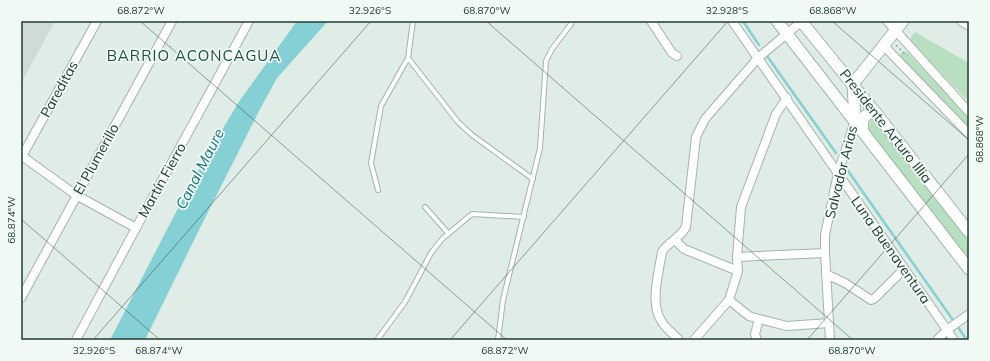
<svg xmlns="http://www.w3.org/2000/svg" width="990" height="361" font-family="Mulish,sans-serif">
	<rect width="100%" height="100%" fill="#e0ece6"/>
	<polygon fill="#cfdcd5" points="21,21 55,21 21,83"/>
	<g fill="#b8dfbf">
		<polygon points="915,32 969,63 969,102 909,40"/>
		<polygon points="903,51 908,53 969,117 969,127 901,57 900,54"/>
		<polygon points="872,117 875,119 969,241 969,260 869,132 868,128"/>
	</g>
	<polygon fill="#85d0d5" points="297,21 328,21 277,78 259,111 200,228 145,340 110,340 191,183 238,103"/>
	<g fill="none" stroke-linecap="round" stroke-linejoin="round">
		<g stroke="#85d0d5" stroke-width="2.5">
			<polyline points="743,21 759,45"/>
			<polyline points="767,56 836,153"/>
			<polyline points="846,168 967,340"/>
		</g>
		<defs>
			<g id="lane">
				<polyline points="408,58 458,122 472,135 533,179"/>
				<polyline points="378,190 371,163 381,106 408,58 413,21"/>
				<polyline points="425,207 448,233"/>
				<polyline points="377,340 405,302 431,253 442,239 472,214 524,217"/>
				<polyline points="498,340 503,300 540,148 546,61 552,49 571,24 572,21"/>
			</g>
			<g id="street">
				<polyline points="651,21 672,53 677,56"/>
				<polyline points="732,21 954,340"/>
				<polyline points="887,21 969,112"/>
				<polyline points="961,21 969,26"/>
				<polyline points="884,46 969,134"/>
				<polyline points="22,156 76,195 136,228"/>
				<polyline points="21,158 97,21"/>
				<polyline points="675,240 684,249 738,271"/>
				<polyline points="737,257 825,253"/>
				<polyline points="826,274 845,283 871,300 875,298 904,269"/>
				<polyline points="21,298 172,21"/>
				<polyline points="729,300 749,316 759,319 787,326 829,323"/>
				<polyline points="76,340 136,228 249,21"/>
				<path d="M679,340C674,334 666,329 662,322C649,304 659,272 662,252C668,242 680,238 686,227L696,137L705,119L758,58L802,21"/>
				<polyline points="694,340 729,300 738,271 737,257 741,207 776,114 787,98"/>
				<polyline points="757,340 755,334 759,319"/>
				<polyline points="830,340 825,253 825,235 838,173 855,121"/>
				<polyline points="937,340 947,330 969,314"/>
			</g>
			<g id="secondary">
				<polyline points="777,21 969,269"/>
				<polyline points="801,21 879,117 969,232"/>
				<polyline points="855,121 853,84 903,21"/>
				<path d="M863,131C861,121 864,111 876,113"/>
			</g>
		</defs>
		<use href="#lane" stroke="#a3b4ad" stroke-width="6"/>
		<use href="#street" stroke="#a3b4ad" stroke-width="10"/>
		<use href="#secondary" stroke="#9eb9ad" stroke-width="13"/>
		<polyline stroke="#7fb29d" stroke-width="1.5" stroke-dasharray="2 3" stroke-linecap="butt" points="896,45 907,56"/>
		<use href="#lane" stroke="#fff" stroke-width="4"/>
		<use href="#street" stroke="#fff" stroke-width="8"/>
		<use href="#secondary" stroke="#fff" stroke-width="11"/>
	</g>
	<path fill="none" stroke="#203e33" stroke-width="1" stroke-opacity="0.45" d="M140,21L507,340M486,21L853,340M832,21L969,140M21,219L160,340M93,340L371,21M450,340L728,21M807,340L969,154"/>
	<g text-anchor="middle" stroke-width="3.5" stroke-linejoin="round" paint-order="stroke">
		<g font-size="14" fill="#203e33" stroke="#f1f9f4">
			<text transform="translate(59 89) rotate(-61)" y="5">Pareditas</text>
			<text transform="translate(886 126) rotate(52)" y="5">Presidente Arturo Illia</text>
			<text transform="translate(96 159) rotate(-61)" y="5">El Plumerillo</text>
			<text transform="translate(841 172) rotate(-76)" y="5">Salvador Arias</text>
			<text transform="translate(162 180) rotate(-61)" y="5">Martín Fierro</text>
			<text transform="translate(891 250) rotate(55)" y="5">Luna Buenaventura</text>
		</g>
		<g font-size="15" letter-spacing="1" fill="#1b513f" stroke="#f1f9f4">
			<text x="194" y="61">BARRIO ACONCAGUA</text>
		</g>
		<g font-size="15" font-style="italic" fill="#17757d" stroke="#f1f9f4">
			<text transform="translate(200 169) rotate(-63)" y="5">Canal Maure</text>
		</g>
	</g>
	<rect width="990" height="361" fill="none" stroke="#f1f9f4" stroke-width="44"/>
	<rect x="22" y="22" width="946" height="317" fill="none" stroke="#203e33" stroke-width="1.5"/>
	<g font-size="10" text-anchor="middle" fill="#203e33">
		<text x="141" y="14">68.872°W</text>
		<text x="370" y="14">32.926°S</text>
		<text x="487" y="14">68.870°W</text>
		<text x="727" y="14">32.928°S</text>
		<text x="833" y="14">68.868°W</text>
		<text transform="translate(979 139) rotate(-90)" y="4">68.868°W</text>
		<text transform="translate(11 220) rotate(-90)" y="4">68.874°W</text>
		<text x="94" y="354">32.926°S</text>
		<text x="159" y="354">68.874°W</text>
		<text x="505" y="354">68.872°W</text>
		<text x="852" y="354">68.870°W</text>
	</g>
</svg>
